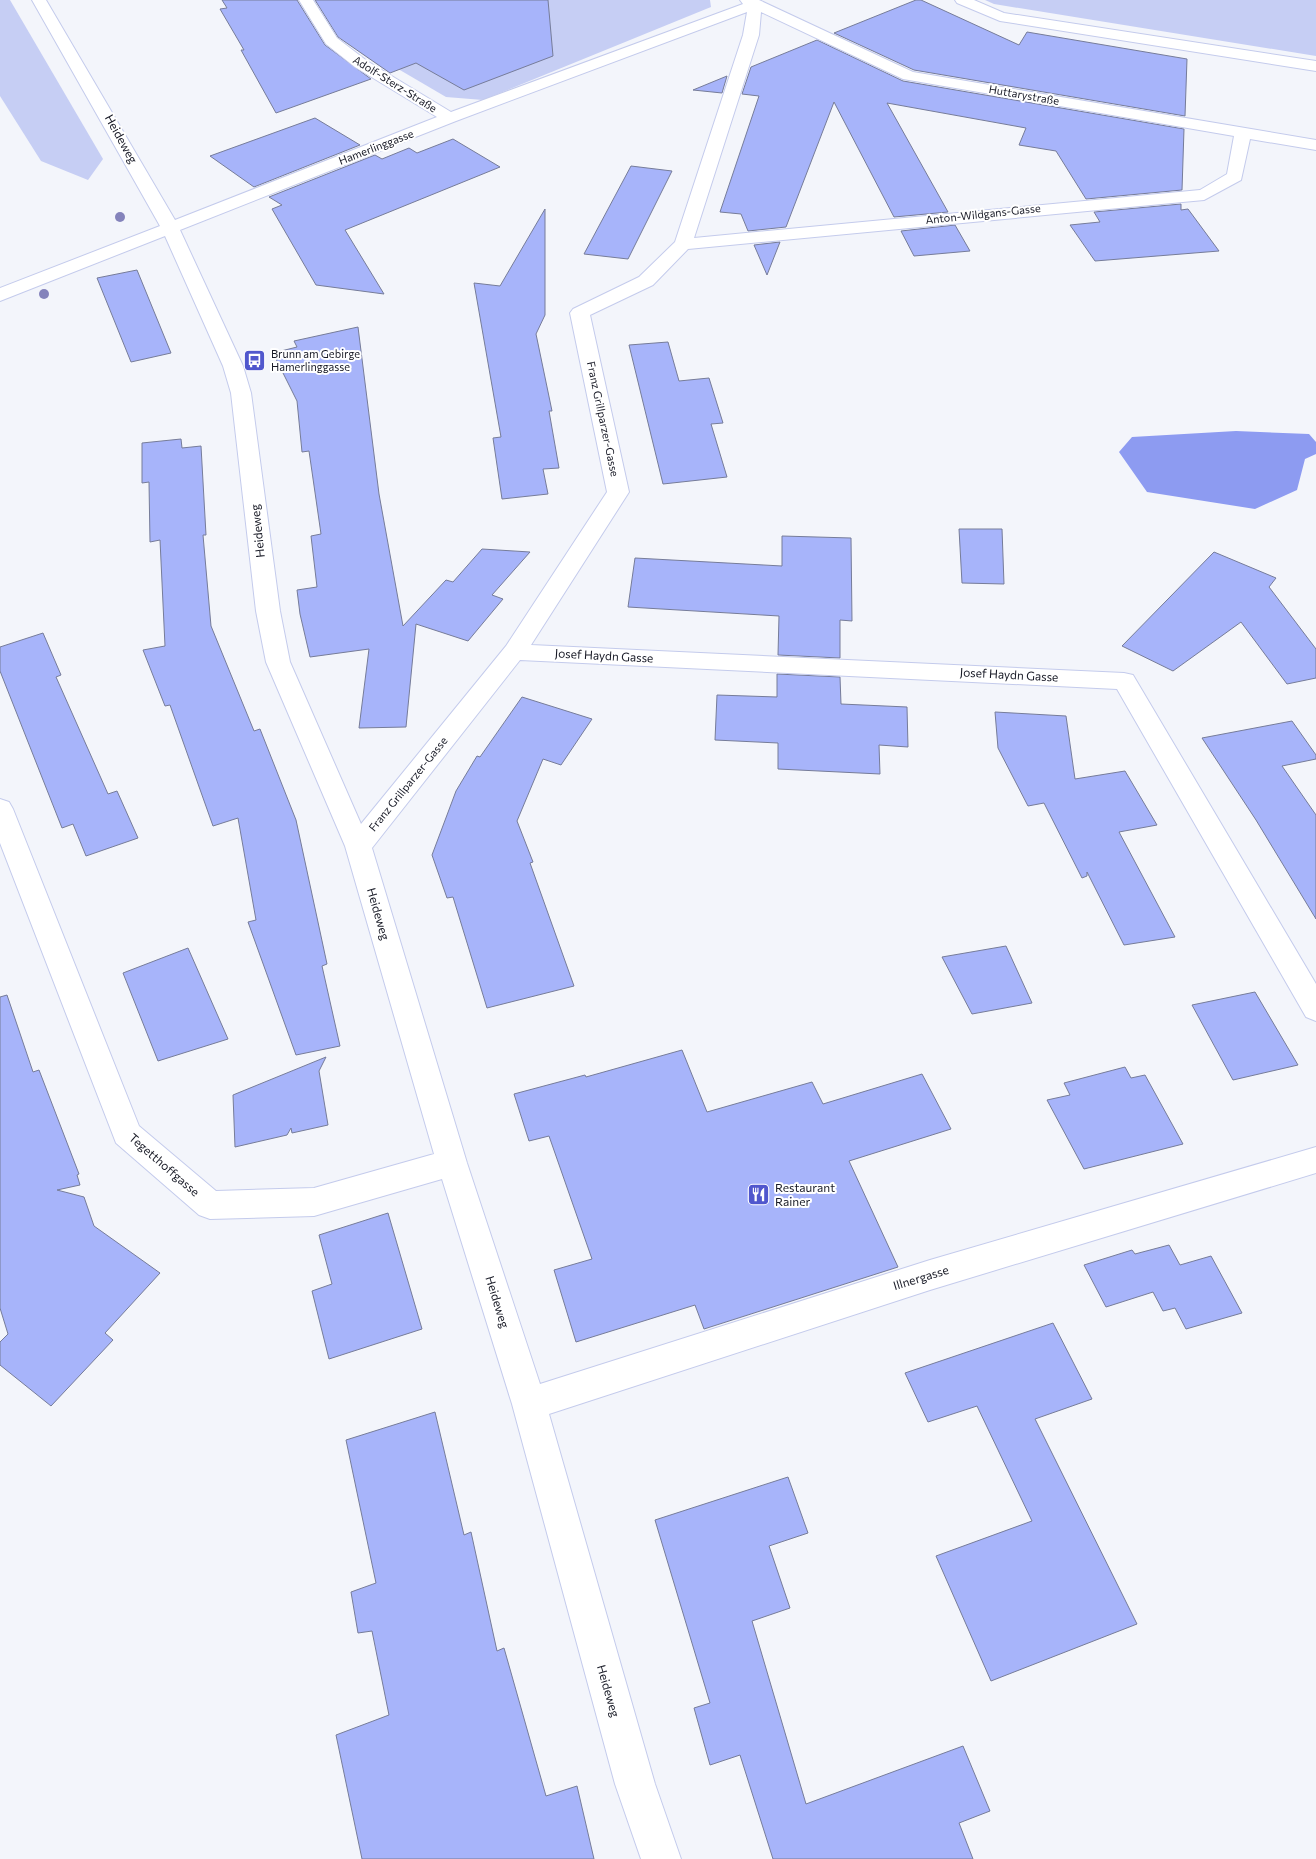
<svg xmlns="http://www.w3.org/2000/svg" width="1316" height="1859" font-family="Commissioner,sans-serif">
	<rect width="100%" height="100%" fill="#f3f5fb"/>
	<g fill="#c6cef4">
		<polygon points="0,0 10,0 103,159 88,180 41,161 0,96"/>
		<polygon points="329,0 710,0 711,7 483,100 446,97 376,56"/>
		<polygon points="985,0 1316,0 1316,56 994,4"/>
	</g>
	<polygon fill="#8d9bf1" points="1236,431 1309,434 1316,442 1316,454 1305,459 1297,490 1255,509 1147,492 1119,452 1132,437"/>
	<g fill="#a7b4fa" stroke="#767c99">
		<polygon points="222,0 297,0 325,45 371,79 276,113 241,50 244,50 220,9 227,8"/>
		<polygon points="315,0 548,0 553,56 464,90 416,63 390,73 338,37"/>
		<polygon points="916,0 921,0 1019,45 1027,32 1187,59 1185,116 914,70 834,33"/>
		<polygon points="817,40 903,81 1184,129 1182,190 1086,199 1056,151 1019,145 1026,128 887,103 948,212 894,217 834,102 786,227 748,231 741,214 720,212 759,96 742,94 751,67"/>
		<polygon points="727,76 722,93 693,90"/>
		<polygon points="315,118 360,145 254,187 210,156"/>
		<polygon points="453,139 500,167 345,230 384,294 316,285 272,209 282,205 269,197 375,155 382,159 409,148 417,153"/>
		<polygon points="631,166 672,171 628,259 584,254"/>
		<polygon points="1181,204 1181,210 1188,209 1219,251 1095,261 1070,225 1100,222 1094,212"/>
		<polygon points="545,209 545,315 536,334 552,411 549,411 559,468 543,469 548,494 502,499 493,438 501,437 474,283 500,286"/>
		<polygon points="955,225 970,251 914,256 901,231"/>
		<polygon points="780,242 767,275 754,245"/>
		<polygon points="137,270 171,353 131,362 97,278"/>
		<polygon points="358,327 379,494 403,626 446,580 453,582 482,549 530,552 492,595 503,599 468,641 416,624 406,727 359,728 369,649 310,657 300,614 297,590 317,587 311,536 321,534 309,451 302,452 297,401 273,353 297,347 294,341"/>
		<polygon points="668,342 679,381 709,378 723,423 711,424 727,477 663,484 629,345"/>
		<polygon points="181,439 182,448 201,446 206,535 203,535 211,626 254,731 260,729 296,820 327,964 322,966 340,1046 296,1055 248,922 256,920 238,818 213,826 170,705 165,706 143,650 165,646 160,540 150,542 149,482 142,483 142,443"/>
		<polygon points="959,529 1002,529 1004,584 962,583"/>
		<polygon points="782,536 851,538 852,621 840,620 840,658 778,655 779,616 628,607 635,558 782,566"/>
		<polygon points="1214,552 1276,578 1269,587 1316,649 1316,678 1287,684 1241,622 1173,671 1122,646"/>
		<polygon points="43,633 61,675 56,677 108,794 117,791 138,838 86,856 73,824 62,828 0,671 0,647"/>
		<polygon points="777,674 840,677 841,704 907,707 908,747 879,745 880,774 778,769 778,743 715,740 717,695 777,697"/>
		<polygon points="522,697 592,719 561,765 543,759 517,821 533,862 530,863 574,986 487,1008 453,897 447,898 432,855 456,791 477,756 480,757"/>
		<polygon points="995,712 1066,716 1075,779 1125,771 1157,825 1119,832 1175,937 1124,945 1087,872 1087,876 1082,878 1044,803 1028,806 998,748"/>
		<polygon points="1292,721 1316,755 1316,759 1282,766 1316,815 1316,919 1256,820 1202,738"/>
		<polygon points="1006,946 1032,1003 972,1014 942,957"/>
		<polygon points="188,948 228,1039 158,1061 123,973"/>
		<polygon points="1255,992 1298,1065 1233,1080 1192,1005"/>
		<polygon points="7,995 33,1072 39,1070 79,1174 77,1175 80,1185 57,1190 84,1197 94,1226 160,1273 105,1333 113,1340 51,1406 0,1365 0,1342 8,1334 0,1308 0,997"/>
		<polygon points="682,1050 707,1112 812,1082 823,1104 922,1074 951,1129 849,1161 898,1267 704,1329 695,1305 576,1342 554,1270 592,1259 549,1136 529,1141 514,1094 585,1075 586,1077"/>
		<polygon points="326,1057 319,1071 328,1125 292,1133 291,1128 287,1135 235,1147 233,1095"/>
		<polygon points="1125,1067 1131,1078 1145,1075 1183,1144 1084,1169 1047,1100 1070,1095 1064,1083"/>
		<polygon points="388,1213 422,1329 329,1359 312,1291 332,1284 319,1235"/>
		<polygon points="1169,1245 1180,1265 1211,1256 1242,1313 1186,1329 1175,1308 1163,1311 1153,1292 1106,1307 1084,1265 1132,1250 1135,1254"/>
		<polygon points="1053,1323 1092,1399 1035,1419 1137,1624 991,1681 936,1556 1032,1521 977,1406 928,1422 905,1373"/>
		<polygon points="435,1412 464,1535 471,1532 497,1651 504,1648 546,1796 577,1786 594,1859 362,1859 336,1735 389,1715 372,1631 358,1633 351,1592 376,1583 346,1440"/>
		<polygon points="788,1477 808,1533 769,1546 790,1608 752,1621 806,1804 963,1746 990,1811 959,1823 973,1859 773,1859 740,1755 710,1765 694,1708 710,1703 655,1520"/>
	</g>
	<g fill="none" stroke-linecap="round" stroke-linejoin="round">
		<defs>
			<g id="street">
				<path d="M32,0H46L175,220L437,117L355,67L326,44L299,0H313L337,38L367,61L451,112L743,4L740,0H759L913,72L1316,140V150L1250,139L1241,180L1204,200L688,249L653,285L590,315L629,492L531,645L1124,673L1133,675L1316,984V1021L1306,1017L1117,689L520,660L372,848L467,1163L540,1384L930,1260L1316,1147V1173L930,1290L549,1414L655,1784L681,1859H641L615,1784L512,1404L442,1179L314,1216L210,1219L199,1215L116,1143L0,843V799L9,802L13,809L139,1126L216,1191L314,1188L434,1154L345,846L266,662L256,611L231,393L223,366L165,236L0,301V288L160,226ZM747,12L743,35L675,242L639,277L573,309L570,313L607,492L506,646L361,824L290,662L280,611L251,393L243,366L180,230L456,121ZM761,12L903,79L1234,136L1227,174L1200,190L694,238L759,35Z"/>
				<polygon points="955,0 974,0 1004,13 1316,61 1316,71 1000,21 957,3"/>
			</g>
		</defs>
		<use href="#street" stroke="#c4cbec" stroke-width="2"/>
		<use href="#street" fill="#fff" fill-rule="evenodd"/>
	</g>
	<g fill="#8483bb">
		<circle cx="120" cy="217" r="5"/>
		<circle cx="44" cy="294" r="5"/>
	</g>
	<defs>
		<symbol id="bus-square" viewBox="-11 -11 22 22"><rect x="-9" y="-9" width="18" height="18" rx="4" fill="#5057cd" stroke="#fff"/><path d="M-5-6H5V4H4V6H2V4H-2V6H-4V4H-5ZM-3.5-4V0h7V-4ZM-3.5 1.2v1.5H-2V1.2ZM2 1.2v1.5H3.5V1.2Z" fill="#fff"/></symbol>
		<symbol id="restaurant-square" viewBox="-11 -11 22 22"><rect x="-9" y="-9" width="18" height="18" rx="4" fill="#5057cd" stroke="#fff"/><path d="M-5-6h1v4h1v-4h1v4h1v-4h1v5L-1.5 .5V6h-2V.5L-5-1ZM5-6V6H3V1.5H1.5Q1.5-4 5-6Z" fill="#fff"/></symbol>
	</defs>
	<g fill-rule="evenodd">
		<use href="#bus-square" x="242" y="348" width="25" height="25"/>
		<use href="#restaurant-square" x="746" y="1182" width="25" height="25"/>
	</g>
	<g text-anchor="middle" stroke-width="4" stroke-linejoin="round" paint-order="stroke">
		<g font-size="11" fill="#181a26" stroke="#fff">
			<text transform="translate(395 84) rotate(32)" y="4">Adolf-Sterz-Straße</text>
			<text transform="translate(1024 95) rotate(10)" y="4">Huttarystraße</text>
			<text transform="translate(376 147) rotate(-21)" y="4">Hamerlinggasse</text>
			<text transform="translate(983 214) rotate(-6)" y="4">Anton-Wildgans-Gasse</text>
			<text transform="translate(603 419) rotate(78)" y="4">Franz Grillparzer-Gasse</text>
			<text transform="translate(408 784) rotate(-51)" y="4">Franz Grillparzer-Gasse</text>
		</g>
		<g font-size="11" fill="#181a26" stroke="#fff" text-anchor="start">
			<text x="271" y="358">Brunn am Gebirge<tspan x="271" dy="13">Hamerlinggasse</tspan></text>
		</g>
		<g font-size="12" fill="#181a26" stroke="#fff">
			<text transform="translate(121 139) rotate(61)" y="4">Heideweg</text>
			<text transform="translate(258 531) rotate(-96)" y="4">Heideweg</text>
			<text transform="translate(604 656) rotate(3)" y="4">Josef Haydn Gasse</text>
			<text transform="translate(1009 675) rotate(3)" y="4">Josef Haydn Gasse</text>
			<text transform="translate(378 914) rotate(74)" y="4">Heideweg</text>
			<text transform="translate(164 1165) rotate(41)" y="4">Tegetthoffgasse</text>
			<text transform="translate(921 1278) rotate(-17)" y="4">Illnergasse</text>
			<text transform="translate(497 1302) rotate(73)" y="4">Heideweg</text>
			<text transform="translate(608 1691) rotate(74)" y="4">Heideweg</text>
		</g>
		<g font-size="12" fill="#181a26" stroke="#fff" text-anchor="start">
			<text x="775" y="1192">Restaurant<tspan x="775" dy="14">Rainer</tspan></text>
		</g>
	</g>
</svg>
